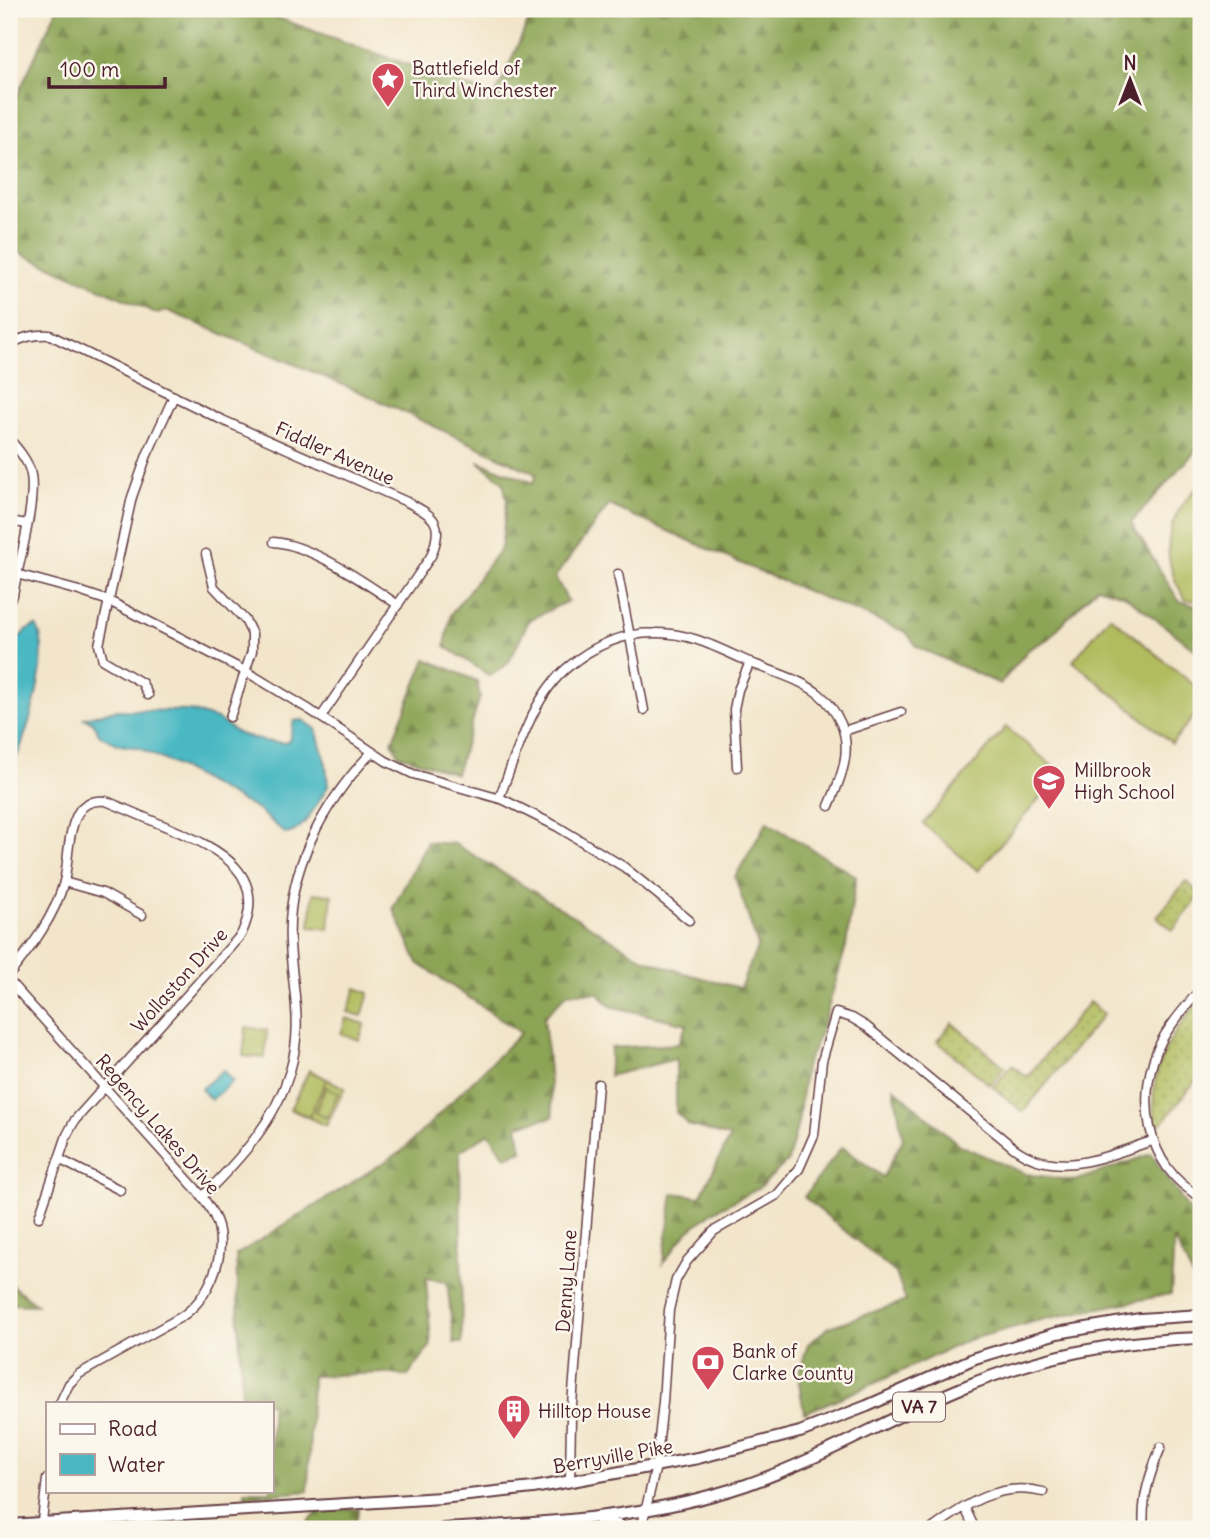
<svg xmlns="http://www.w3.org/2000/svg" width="1210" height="1538" font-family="Delius,sans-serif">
	<defs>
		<pattern id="grass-dots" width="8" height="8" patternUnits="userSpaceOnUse" patternTransform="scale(1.75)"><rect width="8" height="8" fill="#b1bc5e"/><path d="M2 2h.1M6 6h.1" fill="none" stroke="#92984e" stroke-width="1.8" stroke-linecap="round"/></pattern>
		<pattern id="forest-firs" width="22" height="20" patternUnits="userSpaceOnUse" patternTransform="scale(1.75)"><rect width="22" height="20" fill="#8ca455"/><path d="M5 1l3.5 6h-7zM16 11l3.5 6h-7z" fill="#748547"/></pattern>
		<pattern id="park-tufts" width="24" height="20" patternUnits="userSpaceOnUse" patternTransform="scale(1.75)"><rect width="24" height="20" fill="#b1bc5e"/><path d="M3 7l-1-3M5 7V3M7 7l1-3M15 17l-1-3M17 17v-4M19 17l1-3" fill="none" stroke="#92984e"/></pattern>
	</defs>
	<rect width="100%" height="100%" fill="#fbf7ec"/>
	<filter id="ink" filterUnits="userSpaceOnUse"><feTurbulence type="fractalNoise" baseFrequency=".0143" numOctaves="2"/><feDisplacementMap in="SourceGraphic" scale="14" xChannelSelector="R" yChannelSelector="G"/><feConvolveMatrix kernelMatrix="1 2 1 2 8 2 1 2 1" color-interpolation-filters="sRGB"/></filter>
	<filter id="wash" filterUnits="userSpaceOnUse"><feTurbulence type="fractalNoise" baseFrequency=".00686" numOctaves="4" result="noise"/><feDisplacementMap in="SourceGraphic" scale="28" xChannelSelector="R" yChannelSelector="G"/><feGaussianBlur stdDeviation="1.57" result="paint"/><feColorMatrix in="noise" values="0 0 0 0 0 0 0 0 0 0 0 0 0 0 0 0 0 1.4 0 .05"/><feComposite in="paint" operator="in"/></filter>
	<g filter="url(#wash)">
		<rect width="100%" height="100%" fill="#f2e5ca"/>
		<g fill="url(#grass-dots)" stroke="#7e6e44" stroke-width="2">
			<polygon points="1186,881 1201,895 1173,930 1157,917"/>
			<path d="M1201,998V1074L1162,1123L1158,1124L1155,1122C1147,1069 1169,1037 1201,998Z"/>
			<polygon points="1089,1002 1104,1014 1023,1112 993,1087 1012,1065 1027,1077"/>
			<polygon points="952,1023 1005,1067 990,1085 937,1041"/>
		</g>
		<g fill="url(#forest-firs)" stroke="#6b6240" stroke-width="2">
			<polygon points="57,9 253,9 495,96 534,9 1201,9 1201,445 1131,523 1179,601 1201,607 1201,654 1124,595 1097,587 1048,639 1029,649 1000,684 917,647 906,632 756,570 609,505 555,577 568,601 529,620 509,662 490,676 445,646 451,614 501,548 507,500 503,482 478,461 533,483 536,474 367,395 166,310 158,314 9,248 9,113"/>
			<polygon points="426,659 477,681 480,697 456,774 399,755 392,742"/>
			<polygon points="767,822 856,876 846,946 821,1032 805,1067 798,1123 788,1161 759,1188 714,1211 687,1232 663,1263 673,1193 700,1197 730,1137 689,1125 676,1112 676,1059 609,1076 611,1048 678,1044 687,1024 610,1006 599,993 568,993 544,1017 553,1117 518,1125 522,1151 505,1157 489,1133 460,1151 462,1343 454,1343 447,1282 426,1278 431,1345 408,1376 383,1373 312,1376 308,1491 245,1497 245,1491 271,1491 271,1403 242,1403 236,1255 402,1151 521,1033 418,963 393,908 427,842 455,844 644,959 687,974 740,988 758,946 735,877"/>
			<polygon points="894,1088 959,1145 1026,1174 1075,1181 1151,1154 1201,1228 1201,1294 1174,1238 1171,1294 1044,1319 968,1340 882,1380 804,1413 798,1376 808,1344 829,1327 906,1301 896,1273 804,1197 842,1147 883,1177 903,1139"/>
			<polygon points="9,1283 37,1305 9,1304"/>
			<polygon points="359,1509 354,1529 303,1529 318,1510"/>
		</g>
		<g fill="url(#park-tufts)" stroke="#7e6e44" stroke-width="2">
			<polygon points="246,1027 267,1030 265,1058 243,1056"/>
			<polygon points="309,1070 345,1088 326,1126 290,1109"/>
		</g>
		<g fill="#b1bc5e" stroke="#7e6e44" stroke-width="2">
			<path d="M1201,484V601L1186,600C1158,558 1164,517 1201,484Z"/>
			<polygon points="1110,616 1201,691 1201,708 1172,743 1073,661"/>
			<polygon points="1006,727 1061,773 978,871 923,824"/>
			<polygon points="313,893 332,895 329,929 310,927"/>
			<polygon points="356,988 369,993 362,1016 348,1012"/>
			<polygon points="346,1018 365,1024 359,1040 341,1034"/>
			<polygon points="309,1071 327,1079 309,1117 291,1109"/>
			<polygon points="326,1087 338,1093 326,1118 315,1112"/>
		</g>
		<g fill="#4ab8c3" stroke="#4a6c77" stroke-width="2">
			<path d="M36,626C54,650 25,747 9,772V645C19,640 25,628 36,626Z"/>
			<path d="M115,710L190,711L217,719L239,734L263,741L284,743L289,741L294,721L303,720L316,729L326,764L328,787C317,801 305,832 286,834L258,810L179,767L139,748L120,745L105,738L99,734L93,722L84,718Z"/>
			<polygon points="223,1070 233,1081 211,1100 201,1089"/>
		</g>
	</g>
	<g filter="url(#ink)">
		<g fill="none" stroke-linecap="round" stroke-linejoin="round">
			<defs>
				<g id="minor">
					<path d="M9,345C23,337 34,334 50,335L220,419L407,502C436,517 444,523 431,556L321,717"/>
					<path d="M9,439C17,448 27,459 30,471C38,497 18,565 13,595L9,601"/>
					<polyline points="9,521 27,524"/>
					<path d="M274,542C312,545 367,584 398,605"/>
					<polyline points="206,554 214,587 245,620 252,634 252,651 230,717"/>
					<polyline points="9,572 79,591 109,601 247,672 310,710 386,761 413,774 504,800 558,827 624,867 689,920"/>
					<polyline points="618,574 644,710"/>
					<polyline points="148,695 142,683 103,660 99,645 132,497 147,455 174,396"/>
					<polyline points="844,731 901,712"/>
					<polyline points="737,767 734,709 738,690 750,662"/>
					<path d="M499,798C516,757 532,696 568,667C593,646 623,633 655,633C692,632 723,651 756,665C777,673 801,680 819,694C829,702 836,713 841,724C853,752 840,780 829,806"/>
					<polyline points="64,882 103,893 142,915"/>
					<path d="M9,975C32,946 54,918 64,882C69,860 67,833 78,813C84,802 95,800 106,801C128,810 150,820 172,829C219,849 270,874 241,935L75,1120L67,1135L39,1217"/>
					<path d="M9,981L196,1189C205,1200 214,1212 218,1226C226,1259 208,1299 181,1317L79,1374L69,1384L60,1403"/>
					<path d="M1201,988C1188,1005 1172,1021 1162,1040C1134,1093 1145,1168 1201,1197"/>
					<polyline points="59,1159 120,1190"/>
					<path d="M202,1197C239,1160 275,1122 290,1071C304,1024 292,989 290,943C286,871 323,803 372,752"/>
					<polyline points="570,1481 571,1417 598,1084"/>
					<polyline points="965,1508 975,1529"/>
					<polyline points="41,1529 47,1479"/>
					<path d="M641,1529L656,1466L663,1402L669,1310L676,1280L687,1261L714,1231L777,1195L799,1169L814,1135L822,1061L836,1013L852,1018L867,1027L1014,1148C1058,1180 1105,1156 1152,1141"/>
					<path d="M932,1529C966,1504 1000,1481 1043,1492"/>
					<path d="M1144,1529C1141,1500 1150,1473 1161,1447"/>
				</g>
				<g id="highway">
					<polyline points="600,1522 618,1525 626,1529"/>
					<polyline points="9,1525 441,1498 533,1488 698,1458 800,1432 867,1406 975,1358 1057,1333 1140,1319 1201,1315"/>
					<path d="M443,1529C546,1523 648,1518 746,1485C820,1459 887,1419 959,1389C1035,1357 1119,1340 1201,1338"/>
				</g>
			</defs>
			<use href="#minor" stroke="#633d43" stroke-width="11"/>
			<use href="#highway" stroke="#633d43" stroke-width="14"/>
			<use href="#minor" stroke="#fff" stroke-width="8"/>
			<use href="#highway" stroke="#fff" stroke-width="10"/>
		</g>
	</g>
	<defs>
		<symbol id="sight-pin" viewBox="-11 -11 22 30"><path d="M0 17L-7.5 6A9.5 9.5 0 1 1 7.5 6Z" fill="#d1495b" stroke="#fbf7ec"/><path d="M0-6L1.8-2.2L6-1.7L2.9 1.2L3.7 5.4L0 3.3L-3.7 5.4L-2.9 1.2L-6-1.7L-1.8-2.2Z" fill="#fff"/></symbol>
		<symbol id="school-pin" viewBox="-11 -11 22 30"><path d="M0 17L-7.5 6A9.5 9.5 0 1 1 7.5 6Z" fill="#d1495b" stroke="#fbf7ec"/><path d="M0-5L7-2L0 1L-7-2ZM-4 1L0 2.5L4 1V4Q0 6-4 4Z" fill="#fff"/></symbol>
		<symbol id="bank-pin" viewBox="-11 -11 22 30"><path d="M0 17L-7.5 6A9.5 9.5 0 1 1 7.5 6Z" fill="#d1495b" stroke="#fbf7ec"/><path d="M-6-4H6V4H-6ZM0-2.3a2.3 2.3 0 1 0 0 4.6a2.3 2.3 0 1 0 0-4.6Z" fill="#fff"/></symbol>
		<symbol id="building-pin" viewBox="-11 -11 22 30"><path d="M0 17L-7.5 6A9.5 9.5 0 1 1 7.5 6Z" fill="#d1495b" stroke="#fbf7ec"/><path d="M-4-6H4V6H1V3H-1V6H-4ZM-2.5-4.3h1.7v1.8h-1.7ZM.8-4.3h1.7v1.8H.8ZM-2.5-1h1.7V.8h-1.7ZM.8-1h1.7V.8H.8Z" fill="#fff"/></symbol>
	</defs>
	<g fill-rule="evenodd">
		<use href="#sight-pin" x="369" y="60" width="38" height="52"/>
		<use href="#school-pin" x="1030" y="762" width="38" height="52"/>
		<use href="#bank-pin" x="689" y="1343" width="38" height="52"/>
		<use href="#building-pin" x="495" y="1392" width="38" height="52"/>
	</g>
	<g text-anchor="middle" stroke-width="5" stroke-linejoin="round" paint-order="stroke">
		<rect fill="#fbf7ec" stroke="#7f6065" stroke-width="2" x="893" y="1392.5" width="52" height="29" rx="5"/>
		<g font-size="18" font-weight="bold" fill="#4a1f2b">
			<text x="919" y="1413">VA 7</text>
		</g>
		<g font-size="19" fill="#4a1f2b" stroke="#fbf7ec" text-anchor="start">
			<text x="412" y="75">Battlefield of<tspan x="412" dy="22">Third Winchester</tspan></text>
			<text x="1074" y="777">Millbrook<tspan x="1074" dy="22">High School</tspan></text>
			<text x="732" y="1358">Bank of<tspan x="732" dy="22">Clarke County</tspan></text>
			<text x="538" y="1418">Hilltop House</text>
		</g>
		<g font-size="19" fill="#4a1f2b" stroke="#fbf7ec">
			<text transform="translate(335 453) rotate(24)" y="7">Fiddler Avenue</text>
			<text transform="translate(179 980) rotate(-48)" y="7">Wollaston Drive</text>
			<text transform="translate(158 1124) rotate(49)" y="7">Regency Lakes Drive</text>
			<text transform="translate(566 1281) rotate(-86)" y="7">Denny Lane</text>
			<text transform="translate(613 1456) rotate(-10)" y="7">Berryville Pike</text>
		</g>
	</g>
	<rect width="1210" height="1538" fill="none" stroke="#fbf7ec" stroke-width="35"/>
	<rect x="46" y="1402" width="228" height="91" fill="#fbf7ec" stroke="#b4a19f" stroke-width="2"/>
	<rect x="60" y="1424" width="35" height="10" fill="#ffffff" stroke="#b4a19f" stroke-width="2"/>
	<text x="108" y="1436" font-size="21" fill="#4a1f2b">Road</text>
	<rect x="60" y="1454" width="35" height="21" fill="#4ab8c3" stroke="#b4a19f" stroke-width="2"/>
	<text x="108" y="1472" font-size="21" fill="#4a1f2b">Water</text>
	<g transform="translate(1130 80)" stroke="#fbf7ec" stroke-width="5" paint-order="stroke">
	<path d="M0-5L12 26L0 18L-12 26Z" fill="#4a1f2b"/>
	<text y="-10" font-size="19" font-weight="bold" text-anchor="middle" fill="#4a1f2b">N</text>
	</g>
	<path d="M49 77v10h116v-10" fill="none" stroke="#4a1f2b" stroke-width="3.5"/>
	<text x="60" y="77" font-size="21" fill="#4a1f2b" stroke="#fbf7ec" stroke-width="5" paint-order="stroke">100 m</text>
</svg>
